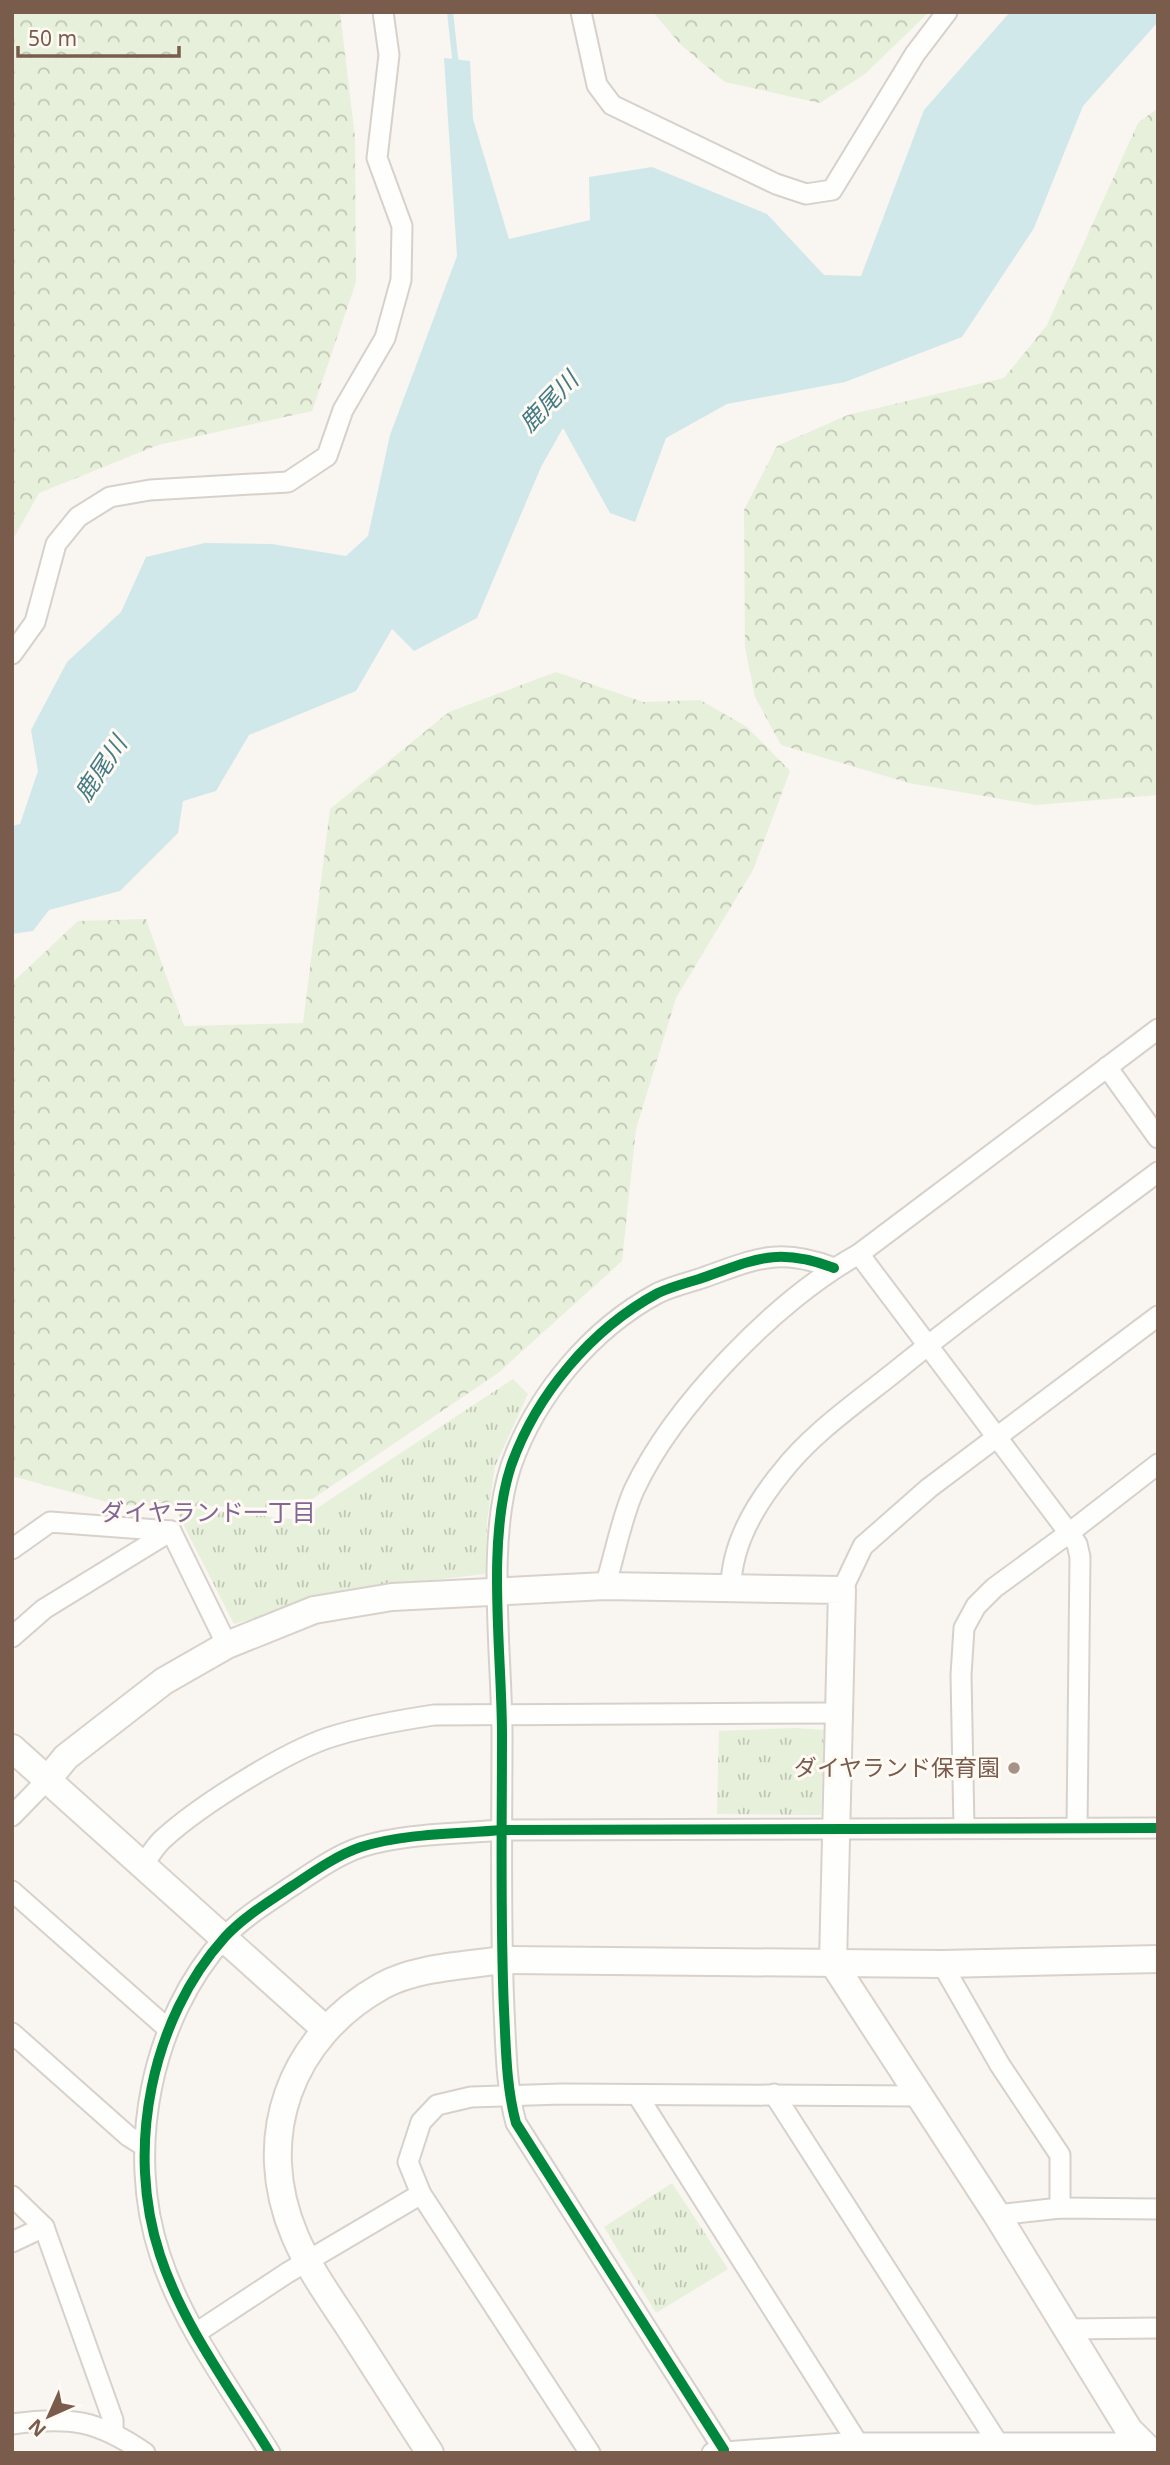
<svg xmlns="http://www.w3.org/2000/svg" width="1170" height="2465" font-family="'Noto Sans','Noto Sans JP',sans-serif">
	<defs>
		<pattern id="grass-tufts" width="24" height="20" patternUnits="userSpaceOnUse" patternTransform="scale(1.75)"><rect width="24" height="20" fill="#e7f0db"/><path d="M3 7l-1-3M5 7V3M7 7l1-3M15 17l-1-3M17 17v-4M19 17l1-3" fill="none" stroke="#c0c6b4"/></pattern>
		<pattern id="forest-crowns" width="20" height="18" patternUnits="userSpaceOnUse" patternTransform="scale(1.75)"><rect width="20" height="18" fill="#e7f0db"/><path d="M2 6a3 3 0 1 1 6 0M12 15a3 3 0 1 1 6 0" fill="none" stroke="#c0c6b4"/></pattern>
	</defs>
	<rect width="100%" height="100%" fill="#f9f5f0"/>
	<g fill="url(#grass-tufts)">
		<polygon points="513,1379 528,1394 495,1466 487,1521 485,1574 361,1588 234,1624 174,1506 299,1520"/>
		<polygon points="795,1728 824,1730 821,1815 717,1814 719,1731"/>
		<polygon points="672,2183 728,2269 656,2313 604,2227"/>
	</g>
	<g fill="url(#forest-crowns)">
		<polygon points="12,12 340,12 355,138 356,282 312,411 158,445 39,493 12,541"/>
		<polygon points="653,12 929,12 865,74 820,103 725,82 680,44"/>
		<polygon points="1158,108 1158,795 1036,805 909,783 781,745 755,697 745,647 744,510 777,446 848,415 1004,378 1047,325 1138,123"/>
		<polygon points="556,672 643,702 700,700 747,727 790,771 753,870 676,998 636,1129 622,1261 498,1373 299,1508 118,1505 12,1476 12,983 78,921 146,919 184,1026 303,1023 330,809 449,712"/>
	</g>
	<polygon fill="#d0e8ea" points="1010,12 1158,12 1158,22 1083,106 1034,228 962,337 845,382 727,404 666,438 635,522 610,513 563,428 541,467 477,618 414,651 392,629 356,691 249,735 216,791 183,801 178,833 120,891 49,910 33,931 12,934 12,826 20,824 38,771 31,730 67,662 121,612 146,557 205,543 272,544 346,556 368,536 390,435 457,256 444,58 470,61 473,119 509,239 590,220 589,177 652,167 767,214 824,275 861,276 924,110"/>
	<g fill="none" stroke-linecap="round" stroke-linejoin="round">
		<polyline stroke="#d0e8ea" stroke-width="6" points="450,12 456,66"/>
		<defs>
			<g id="street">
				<polyline points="581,12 597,85 612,105 776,184 806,194 832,190 915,54 947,12"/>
				<polyline points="12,654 35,622 56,544 78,517 110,497 150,490 288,482 327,456 343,410 385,338 401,280 402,226 377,158 389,55 383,12"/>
				<polyline points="1107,1067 1158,1138"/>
				<polyline points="859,1254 1069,1533 1158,1464"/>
				<polyline points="12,1549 50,1522 171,1531 227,1645"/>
				<path d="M605,1586C615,1555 621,1519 634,1490C674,1405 777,1299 859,1254L1158,1029"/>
				<path d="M731,1588C731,1546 755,1505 781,1473C812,1433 856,1403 896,1371C981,1302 1070,1238 1158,1172"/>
				<polyline points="842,1590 863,1546 929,1488 1158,1316"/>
				<polyline points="12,1637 44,1609 171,1531"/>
				<polyline points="12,1816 48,1779"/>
				<polyline points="964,1828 961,1675 964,1628 976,1606 994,1588 1069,1533 1077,1544 1080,1557 1077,1828"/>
				<path d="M143,1864C150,1856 156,1845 163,1839C199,1806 289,1749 334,1736C366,1726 401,1720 434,1715L836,1713"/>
				<polyline points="12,1891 167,2028"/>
				<polyline points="942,1964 1000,2065 1060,2155 1060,2208"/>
				<polyline points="12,2033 128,2136 144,2146"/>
				<polyline points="774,2094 999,2445"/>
				<polyline points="638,2096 864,2453"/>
				<polyline points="12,2196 44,2227 113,2420 113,2431"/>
				<polyline points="997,2215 1060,2208 1158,2209"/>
				<polyline points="12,2242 44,2227"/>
				<polyline points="1066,2329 1158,2328"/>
				<polyline points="196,2333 287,2273 421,2194"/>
				<path d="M12,2424C70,2416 97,2420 145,2453"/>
				<path d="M724,2450L516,2123C506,2086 506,2048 504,2010C500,1919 502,1827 502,1735C502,1655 486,1541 511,1466C536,1395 591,1329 658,1293C671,1287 686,1283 699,1279C754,1260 776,1246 834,1268"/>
				<path d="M270,2453C231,2389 183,2326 160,2255C125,2150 151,2019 225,1937C243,1917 270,1901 292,1886C313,1872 337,1855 361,1847C405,1833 457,1834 502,1830L1158,1828"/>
				<polyline points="590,2453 421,2194 408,2162 421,2122 437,2105 471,2097 562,2094 919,2096"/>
				<polyline points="712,2453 846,2443 1122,2443 1150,2446"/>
			</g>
			<g id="secondary">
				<polyline points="12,1748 325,2029"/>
				<polyline points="48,1779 66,1757 164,1681 227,1645 314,1610 392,1597 605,1586 842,1590 833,1963 997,2215 1129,2430 1152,2453"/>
				<path d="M430,2453C403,2411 376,2369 349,2327C330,2298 309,2269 295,2236C253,2138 290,2037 382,1986C416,1967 464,1966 502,1960L942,1964L1158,1959"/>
			</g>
		</defs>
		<use href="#street" stroke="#d7d1cb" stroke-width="23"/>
		<use href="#secondary" stroke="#d9d2cb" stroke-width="30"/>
		<use href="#street" stroke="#fefefd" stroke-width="19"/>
		<use href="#secondary" stroke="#fefefd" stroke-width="26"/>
		<defs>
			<g id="cycleway">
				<path d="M724,2450L516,2123C506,2086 506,2048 504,2010C500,1919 502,1827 502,1735C502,1655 486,1541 511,1466C536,1395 591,1329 658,1293C671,1287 686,1283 699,1279C754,1260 776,1246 834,1268"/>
				<path d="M270,2453C231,2389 183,2326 160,2255C125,2150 151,2019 225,1937C243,1917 270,1901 292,1886C313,1872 337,1855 361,1847C405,1833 457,1834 502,1830L1158,1828"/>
			</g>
		</defs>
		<use href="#cycleway" stroke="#fffaf3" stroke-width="15"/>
		<use href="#cycleway" stroke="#00873e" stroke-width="10"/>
	</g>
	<circle fill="#a69286" stroke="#fffaf3" stroke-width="2.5" cx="1014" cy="1768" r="7"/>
	<g text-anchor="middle" stroke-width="6" stroke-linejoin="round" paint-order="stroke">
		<g font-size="23" fill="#7a5c4d" stroke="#fffaf3" text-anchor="end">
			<text x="1000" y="1776">ダイヤランド保育園</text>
		</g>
		<g font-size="24" font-style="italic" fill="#437c86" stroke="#fffaf3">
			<text transform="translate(549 402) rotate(-46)" y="8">鹿尾川</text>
			<text transform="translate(101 769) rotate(-56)" y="8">鹿尾川</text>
		</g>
		<g font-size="24" fill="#846695" stroke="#fffaf3">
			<text x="208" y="1521">ダイヤランド一丁目</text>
		</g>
	</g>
	<rect width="1170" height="2465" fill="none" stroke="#7a5c4d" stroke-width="28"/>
	<g transform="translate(49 2416) rotate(225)" stroke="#fffaf3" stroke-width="5" paint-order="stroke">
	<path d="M0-5L12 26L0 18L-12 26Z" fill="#7a5c4d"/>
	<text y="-10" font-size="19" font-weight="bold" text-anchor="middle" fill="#7a5c4d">N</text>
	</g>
	<path d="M18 46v10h161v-10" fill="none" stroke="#7a5c4d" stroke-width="3.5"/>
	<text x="28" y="46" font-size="21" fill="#7a5c4d" stroke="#fffaf3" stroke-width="5" paint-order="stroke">50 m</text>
</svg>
